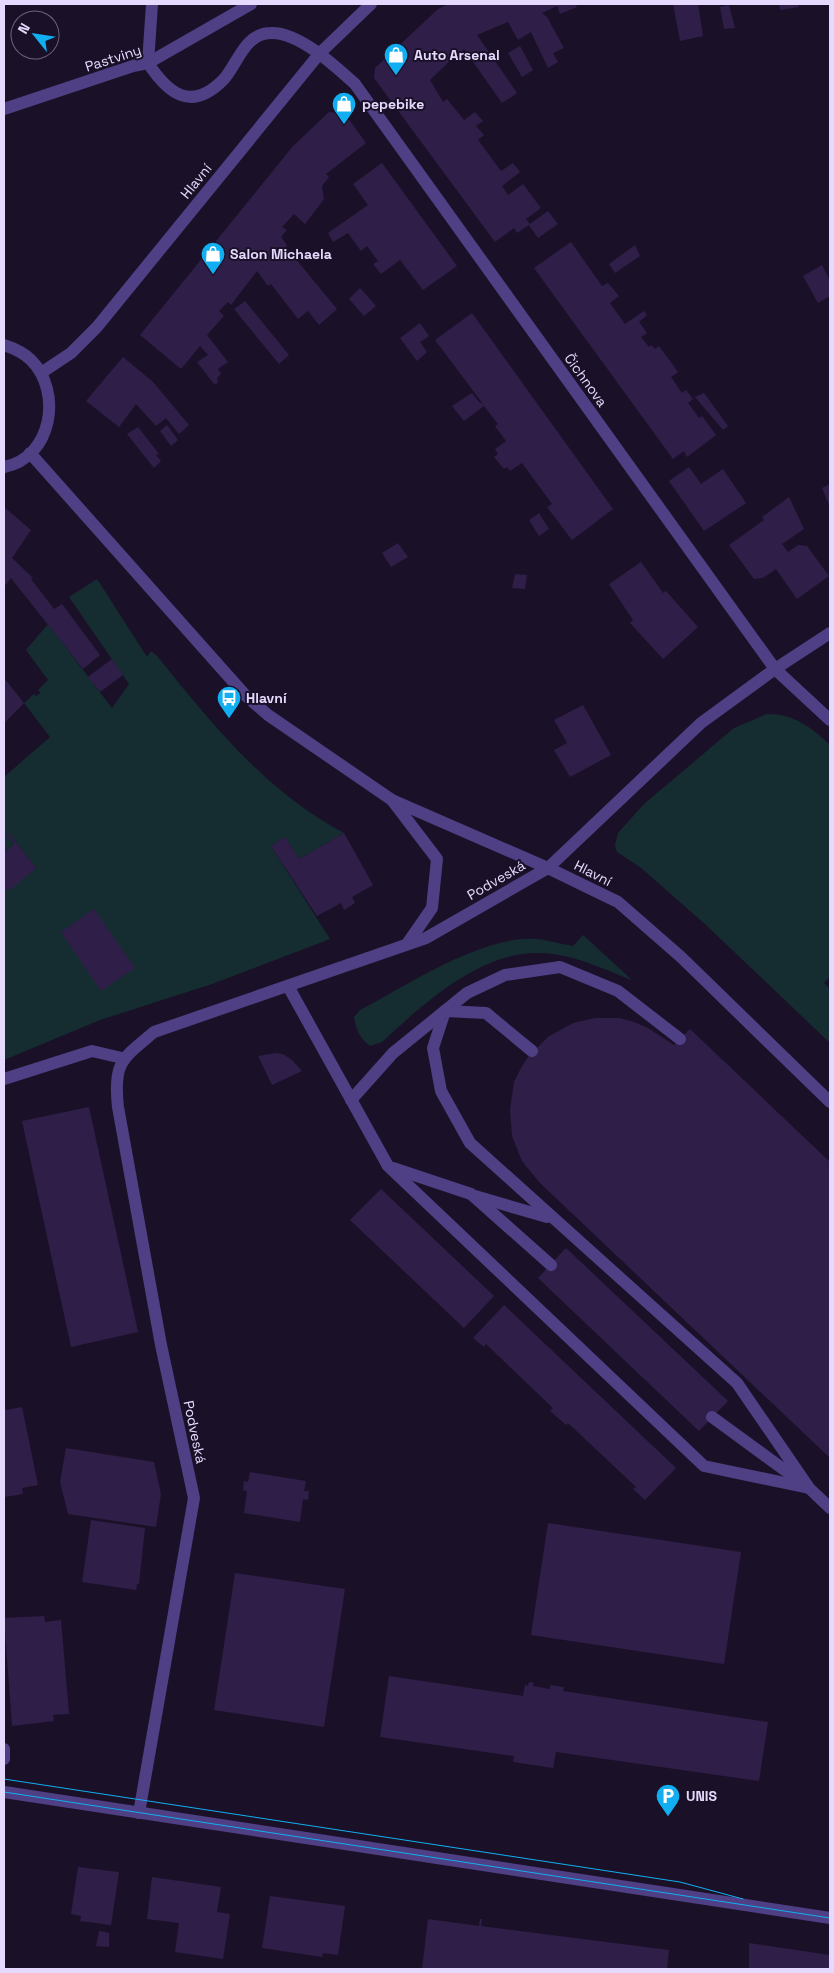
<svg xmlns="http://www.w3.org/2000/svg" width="834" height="1973" font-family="'Space Grotesk',sans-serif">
	<rect width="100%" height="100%" fill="#1a1128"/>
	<g fill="#152d31">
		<path d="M97,579L147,657L151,651L157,656C212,724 265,791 344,833L299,859L285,837L271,846L330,939L212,984L100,1020L4,1060V885L9,890L36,868L9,833L7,835L14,844L4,853V777L50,737L24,703L34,694L36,696L41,693L38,690L48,680L26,650L48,624L112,708L129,684L69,597Z"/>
		<path d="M767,714C794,714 811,727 830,745V977L824,983L830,989V1043L705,924L640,867L617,852L615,845L618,833L644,804L734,728Z"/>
		<path d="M583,935L632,980C603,969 573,954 541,953C482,950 423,1004 382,1042L370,1046C360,1038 356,1030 354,1017L360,1010C408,985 482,935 536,939C548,940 561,944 573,946Z"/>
	</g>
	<g fill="#2f1e48">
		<polygon points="448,4 575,4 577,7 560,14 557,6 542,13 547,17 564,48 553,53 558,62 548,68 531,32 518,40 508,22 477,35 517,93 502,103 464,49 456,58 454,57 430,80 443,102 447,99 464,120 475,112 483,121 476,126 484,135 478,140 501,171 513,163 520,172 502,186 508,195 523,184 541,208 526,219 530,224 548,211 558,224 538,238 529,225 517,233 514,228 495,242 374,78 375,68 438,9"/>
		<polygon points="673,4 698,4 703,36 680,41"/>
		<polygon points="779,4 798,4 799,7 780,10"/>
		<polygon points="729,5 735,28 724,29 720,7"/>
		<polygon points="520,46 533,70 522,77 508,53"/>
		<polygon points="329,112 345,114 366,143 326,174 329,177 322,186 324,199 305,224 294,214 282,227 287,230 281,237 287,245 286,247 337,309 319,325 308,311 298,319 271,284 268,286 257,271 231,305 228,302 219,311 224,316 207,335 228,362 218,369 221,374 217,378 218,383 214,384 197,362 208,355 200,346 181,369 140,335 293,146"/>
		<polygon points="382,163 457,266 423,290 400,260 381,274 373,264 378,261 367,246 361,251 348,233 333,242 328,233 368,205 353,184"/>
		<polygon points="571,242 602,286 608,283 619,296 610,303 625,324 644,311 647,315 639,322 647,333 641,337 649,347 651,345 655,349 659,346 678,372 671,377 682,393 686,390 693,399 688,403 699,418 702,416 716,435 687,457 684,451 673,459 534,268"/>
		<polygon points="635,245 640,256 615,273 609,264"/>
		<polygon points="822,265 830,281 830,296 818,303 803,276"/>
		<polygon points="360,288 376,306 364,316 349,299"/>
		<polygon points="245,301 289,355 279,364 234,309"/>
		<polygon points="472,313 613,509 572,540 547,507 552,504 522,463 510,471 507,467 504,469 494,457 498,454 495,449 506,441 495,426 498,424 484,406 464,421 452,406 472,393 479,402 483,404 435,340"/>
		<polygon points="420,323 429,336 420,342 427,352 417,361 400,338"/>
		<polygon points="123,357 153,382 189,425 179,434 166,418 156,426 136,404 119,427 86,401"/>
		<polygon points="704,393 728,426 723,430 695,397"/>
		<polygon points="167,425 178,440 171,446 160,431"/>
		<polygon points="138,427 159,454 156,455 161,461 154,468 127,434"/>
		<polygon points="689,467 701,484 723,469 746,503 704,531 669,481"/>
		<polygon points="830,484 830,507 822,488"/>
		<polygon points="789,497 804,529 782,544 788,552 798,545 807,546 829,576 797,599 776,569 763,578 754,579 729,545 764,520 762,517"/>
		<polygon points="4,507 31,530 12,558 33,578 31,579 54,609 62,604 100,655 83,669 11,578 4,587"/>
		<polygon points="539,513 549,529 539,536 529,520"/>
		<polygon points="398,543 408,557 391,567 382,553"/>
		<polygon points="641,562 663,593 666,591 698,627 663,659 630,623 633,620 609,584"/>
		<polygon points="515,574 527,575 525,589 512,588"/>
		<polygon points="112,659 123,675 100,692 88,677"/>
		<polygon points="4,678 24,703 4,723"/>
		<polygon points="583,705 611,755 570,777 554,750 567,743 554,720"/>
		<polygon points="9,833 36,868 9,891 4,885 4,853 14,844 7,835"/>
		<polygon points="344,833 373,885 352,897 355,903 344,910 341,903 317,916 271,846 285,837 299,859"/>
		<polygon points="94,909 135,968 101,991 61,932"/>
		<polygon points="595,1018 620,1018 634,1022 648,1028 674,1045 690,1029 830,1162 830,1458 540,1183 522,1161 512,1136 510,1109 514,1082 521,1068 528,1057 548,1037 573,1023"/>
		<polygon points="275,1053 283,1054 292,1060 302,1071 272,1085 258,1056"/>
		<polygon points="89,1107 138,1332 71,1347 22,1121"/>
		<polygon points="381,1189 494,1296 464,1328 350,1220"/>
		<polygon points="566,1248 728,1401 699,1431 538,1278"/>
		<polygon points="504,1305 676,1468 645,1500 633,1489 636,1487 568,1423 566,1425 550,1411 553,1408 486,1344 484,1347 473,1338"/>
		<polygon points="4,1405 6,1410 22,1407 38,1485 22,1488 23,1494 4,1497"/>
		<polygon points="66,1448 154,1462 161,1494 156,1527 68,1514 60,1482"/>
		<polygon points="250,1472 306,1481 304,1491 309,1491 308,1500 303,1499 300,1522 244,1513 247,1491 243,1490 244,1481 248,1482"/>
		<polygon points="91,1520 145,1528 139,1584 137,1584 136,1590 82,1582"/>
		<polygon points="548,1523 741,1552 724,1664 531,1635"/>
		<polygon points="235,1573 345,1589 324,1727 214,1710"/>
		<polygon points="44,1616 45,1622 61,1620 69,1714 53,1715 54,1721 12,1726 4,1618"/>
		<polygon points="389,1676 523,1696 525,1685 528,1686 529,1682 534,1683 533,1686 550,1689 550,1685 564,1687 563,1691 768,1722 759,1781 556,1752 553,1768 513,1762 514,1756 380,1737"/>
		<polygon points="78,1867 119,1872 111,1925 80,1921 81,1916 71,1914"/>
		<polygon points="152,1877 221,1887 217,1912 230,1914 223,1959 175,1952 179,1923 147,1919"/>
		<polygon points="270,1896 345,1906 338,1955 323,1953 322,1957 262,1948"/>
		<polygon points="428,1919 479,1926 480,1919 482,1919 481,1926 669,1950 667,1969 422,1969"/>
		<polygon points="99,1931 109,1933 109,1947 96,1946"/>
		<polygon points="749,1943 830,1955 830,1969 749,1969"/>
	</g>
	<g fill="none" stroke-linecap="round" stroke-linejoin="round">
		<g stroke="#4f3f84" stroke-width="12">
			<polyline points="148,63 152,4"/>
			<polyline points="288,986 388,1166 704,1466 809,1488 830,1508"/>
			<polyline points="532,1051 486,1013 445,1011 433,1048 441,1091 470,1143 737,1383 809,1488"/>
			<polyline points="351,1100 393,1053 467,993 505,975 560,967 618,991 680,1039"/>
			<polyline points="393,1168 471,1194 551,1265"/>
			<polyline points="475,1196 547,1217"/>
			<polyline points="712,1417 801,1482"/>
		</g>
		<g stroke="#4f3f84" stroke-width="12">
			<path d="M148,63C169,95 192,112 224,79C238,63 245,33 271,33C299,32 335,66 355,84L775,669L830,720"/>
			<polyline points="4,109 133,66 148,63 251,4"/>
			<polyline points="392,800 437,859 432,908 407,944"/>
			<polyline points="4,1079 92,1051 122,1058"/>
			<polyline points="4,1749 4,1759"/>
			<polyline points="4,1792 830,1918"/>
			<path d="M139,1813L194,1498L161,1345L118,1107C113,1062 122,1059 154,1032L426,938L548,868L701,723L775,669L830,633"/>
		</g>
		<g stroke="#4f3f84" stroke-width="12">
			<path d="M4,345C13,348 24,353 31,360C63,392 52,458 4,467"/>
			<polyline points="41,373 71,353 97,327 320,53 371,4"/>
			<polyline points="30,453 246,696 268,715 392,800 548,868 618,902 681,957 830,1102"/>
		</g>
		<g stroke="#11aff2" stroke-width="1">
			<polyline points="4,1779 680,1882 743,1899"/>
			<polyline points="4,1792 830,1918"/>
		</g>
	</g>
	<defs>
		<symbol id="shop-pin" viewBox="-11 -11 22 30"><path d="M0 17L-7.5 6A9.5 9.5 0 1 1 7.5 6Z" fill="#11aff2" stroke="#1a1128"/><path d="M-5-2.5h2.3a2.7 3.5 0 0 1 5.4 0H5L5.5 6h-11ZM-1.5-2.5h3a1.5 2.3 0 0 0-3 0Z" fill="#fff"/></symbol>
		<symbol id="bus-pin" viewBox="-11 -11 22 30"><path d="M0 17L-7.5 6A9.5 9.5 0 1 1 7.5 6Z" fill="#11aff2" stroke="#1a1128"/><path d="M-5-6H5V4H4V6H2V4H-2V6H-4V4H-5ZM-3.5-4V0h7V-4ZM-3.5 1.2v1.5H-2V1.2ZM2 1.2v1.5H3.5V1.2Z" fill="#fff"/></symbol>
		<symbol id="parking-pin" viewBox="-11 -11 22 30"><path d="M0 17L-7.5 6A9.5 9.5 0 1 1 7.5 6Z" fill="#11aff2" stroke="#1a1128"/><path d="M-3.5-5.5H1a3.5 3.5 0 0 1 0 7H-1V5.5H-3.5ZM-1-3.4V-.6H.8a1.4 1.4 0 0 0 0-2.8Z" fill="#fff"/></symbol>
	</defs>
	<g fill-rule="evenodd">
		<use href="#shop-pin" x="382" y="41" width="28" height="38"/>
		<use href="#shop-pin" x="330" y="90" width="28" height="38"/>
		<use href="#shop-pin" x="199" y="240" width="28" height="38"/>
		<use href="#bus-pin" x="215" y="684" width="28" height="38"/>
		<use href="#parking-pin" x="654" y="1782" width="28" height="38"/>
	</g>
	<g text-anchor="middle" stroke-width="4" stroke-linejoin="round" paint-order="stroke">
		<g font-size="14" font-weight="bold" fill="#e5dafd" stroke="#1a1128" text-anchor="start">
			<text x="414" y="60">Auto Arsenal</text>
			<text x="362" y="109">pepebike</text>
			<text x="230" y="259">Salon Michaela</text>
			<text x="246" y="703">Hlavní</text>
			<text x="686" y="1801">UNIS</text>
		</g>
		<g font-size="14" fill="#e5dafd" stroke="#1a1128">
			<text transform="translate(113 58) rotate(-18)" y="5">Pastviny</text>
			<text transform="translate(196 181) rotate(-51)" y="5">Hlavní</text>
			<text transform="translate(586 380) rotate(54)" y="5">Čichnova</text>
			<text transform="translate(593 873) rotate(27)" y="5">Hlavní</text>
			<text transform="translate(496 880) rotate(-30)" y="5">Podveská</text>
			<text transform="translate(195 1432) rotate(78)" y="5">Podveská</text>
		</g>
	</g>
	<rect width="834" height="1973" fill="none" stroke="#e5dafd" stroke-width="10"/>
	<g transform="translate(35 35) rotate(300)"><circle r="24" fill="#1a1128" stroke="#6b617d"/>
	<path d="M0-4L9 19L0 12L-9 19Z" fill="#11aff2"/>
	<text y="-8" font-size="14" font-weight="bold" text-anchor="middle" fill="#e5dafd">N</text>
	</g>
</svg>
